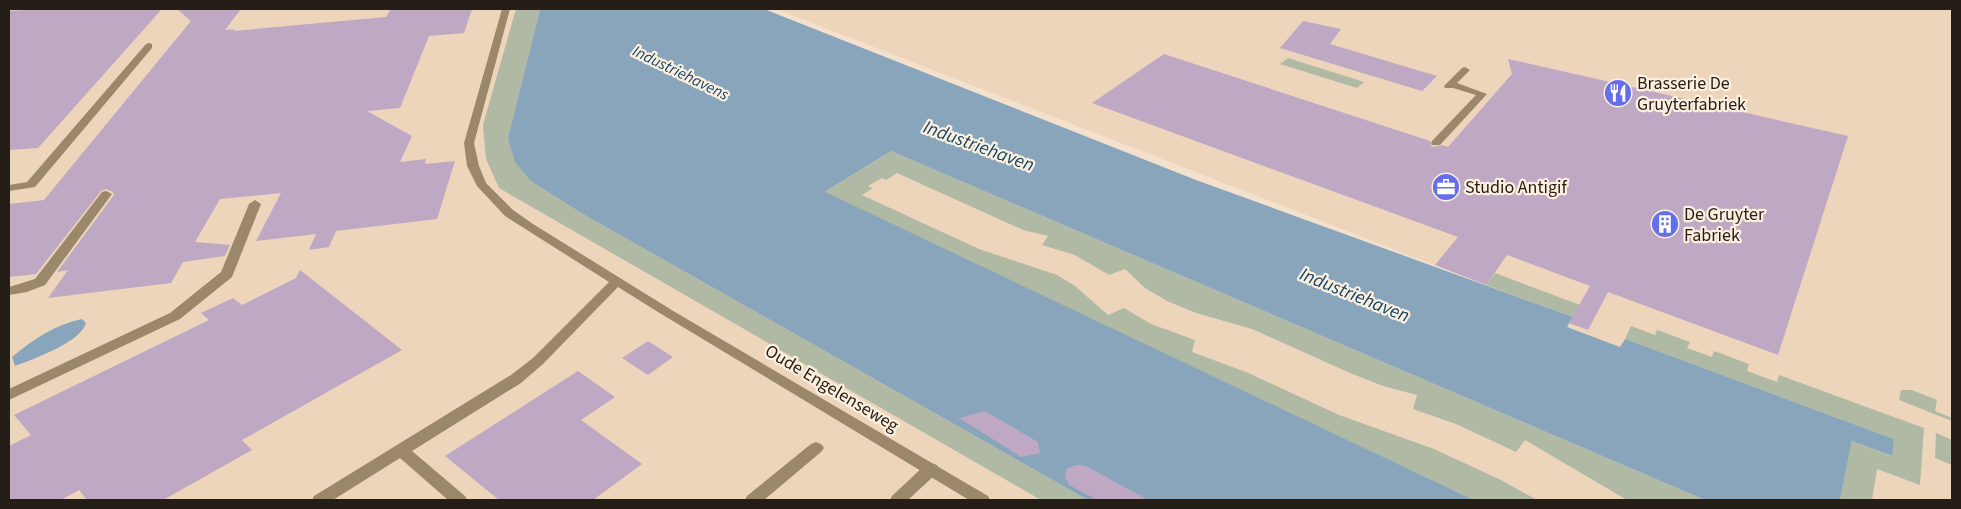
<svg xmlns="http://www.w3.org/2000/svg" width="1961" height="509" font-family="'Source Sans 3',sans-serif">
	<rect width="100%" height="100%" fill="#f4e1cd"/>
	<g fill="#edd5bb">
		<polygon points="9,9 572,9 1110,500 9,500"/>
		<polygon points="776,9 1952,9 1952,500 1840,500 1852,441 1624,339 1620,347 1567,327 1486,285"/>
		<polygon points="891,151 1705,500 1474,500 824,193"/>
	</g>
	<g fill="#afb9a3">
		<polygon points="516,9 540,9 508,138 532,182 583,214 1088,500 1041,500 499,188 486,159 483,125"/>
		<polygon points="1288,58 1364,82 1357,88 1280,64"/>
		<polygon points="891,151 1705,500 1627,500 1525,440 1516,452 1456,424 1413,409 1417,395 1383,386 1350,373 1252,329 1196,313 1167,301 1145,288 1125,269 1109,275 1075,255 1042,245 1048,236 1023,230 897,173 886,180 882,178 868,186 873,188 862,195 979,249 1057,275 1075,286 1108,315 1124,308 1151,324 1195,340 1192,352 1246,372 1339,415 1434,449 1501,480 1537,500 1474,500 824,193"/>
		<polygon points="1495,273 1580,305 1573,317 1486,285"/>
		<polygon points="1631,326 1655,335 1657,330 1690,342 1687,348 1712,357 1714,351 1749,364 1747,371 1777,382 1779,375 1924,428 1920,485 1877,469 1872,500 1840,500 1852,441 1891,456 1894,439 1625,339"/>
		<polygon points="1901,390 1912,390 1937,400 1935,411 1952,418 1952,421 1899,400"/>
		<polygon points="1936,433 1952,440 1952,465 1935,458"/>
	</g>
	<g fill="#88a5bc">
		<polygon points="540,9 764,9 1196,180 1573,317 1567,327 1620,347 1625,339 1894,439 1892,456 1852,441 1840,500 1705,500 891,151 825,192 1474,500 1088,500 583,214 532,182 515,162 508,138"/>
		<path d="M82,319L86,323C80,343 33,359 15,366L12,357C34,339 54,325 82,319Z"/>
	</g>
	<g fill="#bea8c3">
		<polygon points="38,9 162,9 38,148 9,150 9,11"/>
		<polygon points="177,9 241,9 225,30 235,29 233,31 386,17 390,10 472,9 464,33 429,36 400,108 367,111 412,136 400,162 426,159 425,164 455,161 437,219 336,231 329,247 309,250 316,234 256,241 281,193 220,199 195,242 230,245 225,256 183,262 171,283 48,298 68,270 57,272 114,195 113,192 106,189 101,191 36,274 9,277 9,204 44,200 191,21"/>
		<polygon points="1303,21 1341,29 1330,44 1437,76 1422,91 1280,48"/>
		<polygon points="1164,54 1424,139 1430,141 1432,147 1442,145 1448,147 1512,74 1508,59 1848,136 1778,355 1608,292 1588,330 1569,323 1590,286 1507,255 1486,285 1435,265 1458,237 1092,103"/>
		<polygon points="300,270 402,350 242,440 252,450 163,500 87,500 79,490 61,500 9,500 9,446 31,435 14,415 209,320 201,313 233,298 242,305 296,278"/>
		<polygon points="648,341 673,357 648,375 622,358"/>
		<polygon points="578,371 615,397 581,420 642,464 593,500 499,500 445,456"/>
		<polygon points="985,411 1038,442 1040,453 1021,457 959,418"/>
		<polygon points="1076,465 1086,466 1148,500 1097,500 1069,485 1065,477 1066,469"/>
	</g>
	<g fill="none" stroke-linecap="round" stroke-linejoin="round">
		<g fill="#9b876a" fill-rule="evenodd">
			<polygon points="502,9 510,9 474,143 479,166 486,183 513,210 533,224 670,309 668,312 658,312 618,287 543,364 521,383 412,451 465,496 467,500 448,500 400,458 333,500 312,500 314,496 511,375 533,358 609,282 505,216 477,186 467,166 464,143"/>
			<polygon points="149,43 152,44 152,48 35,187 9,191 9,185 27,182 146,44"/>
			<polygon points="1465,67 1470,70 1457,83 1487,94 1440,145 1432,145 1431,143 1432,141 1476,95 1453,88 1445,88 1444,86 1462,68"/>
			<polygon points="106,191 112,194 45,285 27,292 9,295 9,287 35,279 102,192"/>
			<polygon points="255,200 261,204 232,277 180,319 9,400 9,389 170,313 221,272 249,204"/>
			<polygon points="816,442 821,444 824,448 821,452 764,500 745,500 747,496 811,444"/>
			<polygon points="931,463 937,465 939,469 937,473 908,500 890,500 892,496 925,465"/>
		</g>
		<polygon fill="#9b876a" fill-rule="evenodd" points="663,305 988,496 990,500 969,500 658,312 656,309"/>
	</g>
	<defs>
		<symbol id="restaurant-disc" viewBox="-11 -11 22 22"><circle r="9.5" fill="#6470e8" stroke="#feefdf"/><path d="M-5-6h1v4h1v-4h1v4h1v-4h1v5L-1.5 .5V6h-2V.5L-5-1ZM5-6V6H3V1.5H1.5Q1.5-4 5-6Z" fill="#fff"/></symbol>
		<symbol id="office-disc" viewBox="-11 -11 22 22"><circle r="9.5" fill="#6470e8" stroke="#feefdf"/><path d="M-6-3h4V-5.5h4V-3h4V5H-6ZM-1-4.5V-3h2v-1.5ZM-6 0V1H6V0Z" fill="#fff"/></symbol>
		<symbol id="building-disc" viewBox="-11 -11 22 22"><circle r="9.5" fill="#6470e8" stroke="#feefdf"/><path d="M-4-6H4V6H1V3H-1V6H-4ZM-2.5-4.3h1.7v1.8h-1.7ZM.8-4.3h1.7v1.8H.8ZM-2.5-1h1.7V.8h-1.7ZM.8-1h1.7V.8H.8Z" fill="#fff"/></symbol>
	</defs>
	<g fill-rule="evenodd">
		<use href="#restaurant-disc" x="1602" y="77" width="32" height="32"/>
		<use href="#office-disc" x="1430" y="171" width="32" height="32"/>
		<use href="#building-disc" x="1649" y="208" width="32" height="32"/>
	</g>
	<g text-anchor="middle" stroke-width="4.5" stroke-linejoin="round" paint-order="stroke">
		<g font-size="16" font-style="italic" fill="#124566" stroke="#feefdf">
			<text transform="translate(681 72) rotate(26)" y="6">Industriehavens</text>
		</g>
		<g font-size="18" fill="#241e16" stroke="#feefdf" text-anchor="start">
			<text x="1637" y="89">Brasserie De<tspan x="1637" dy="21">Gruyterfabriek</tspan></text>
			<text x="1465" y="193">Studio Antigif</text>
			<text x="1684" y="220">De Gruyter<tspan x="1684" dy="21">Fabriek</tspan></text>
		</g>
		<g font-size="18" fill="#241e16" stroke="#feefdf">
			<text transform="translate(832 388) rotate(31)" y="6">Oude Engelenseweg</text>
		</g>
		<g font-size="19" font-style="italic" fill="#124566" stroke="#feefdf">
			<text transform="translate(979 145) rotate(20)" y="7">Industriehaven</text>
			<text transform="translate(1355 294) rotate(22)" y="7">Industriehaven</text>
		</g>
	</g>
	<rect width="1961" height="509" fill="none" stroke="#241e16" stroke-width="20"/>
</svg>
